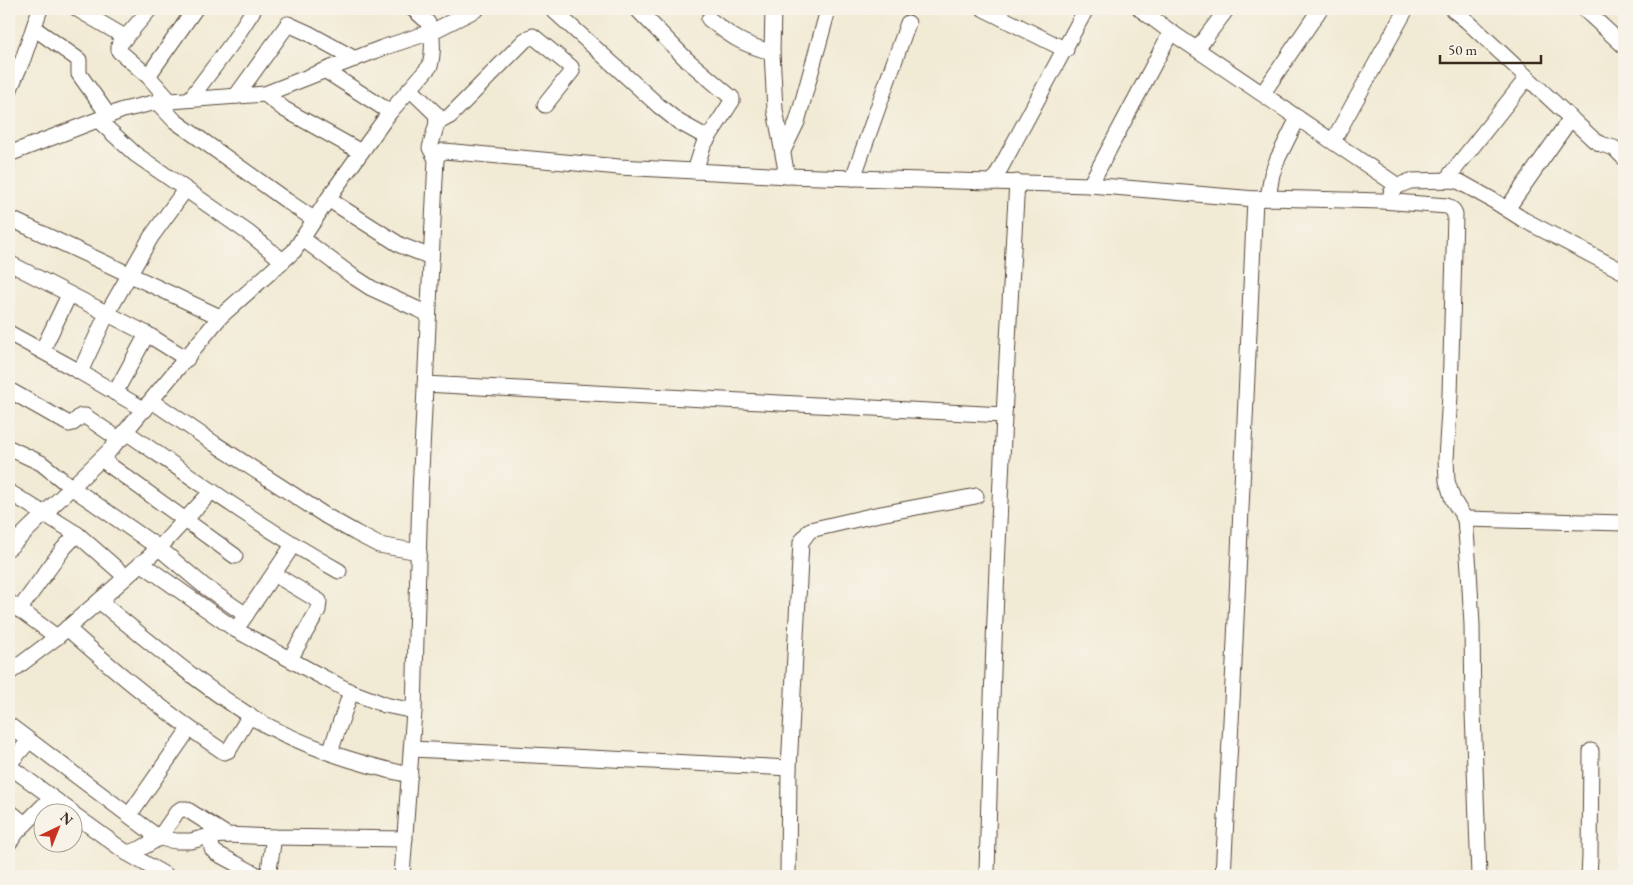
<svg xmlns="http://www.w3.org/2000/svg" width="1633" height="885" font-family="'EB Garamond',serif">
	<rect width="100%" height="100%" fill="#f7f3e8"/>
	<filter id="ink" filterUnits="userSpaceOnUse"><feTurbulence type="fractalNoise" baseFrequency=".02" numOctaves="2"/><feDisplacementMap in="SourceGraphic" scale="10" xChannelSelector="R" yChannelSelector="G"/><feConvolveMatrix kernelMatrix="1 2 1 2 8 2 1 2 1" color-interpolation-filters="sRGB"/></filter>
	<filter id="wash" filterUnits="userSpaceOnUse"><feTurbulence type="fractalNoise" baseFrequency=".0096" numOctaves="4" result="noise"/><feDisplacementMap in="SourceGraphic" scale="20" xChannelSelector="R" yChannelSelector="G"/><feGaussianBlur stdDeviation="1.12" result="paint"/><feColorMatrix in="noise" values="0 0 0 0 0 0 0 0 0 0 0 0 0 0 0 0 0 1.4 0 .05"/><feComposite in="paint" operator="in"/></filter>
	<g filter="url(#wash)">
		<rect width="100%" height="100%" fill="#f1ead4"/>
	</g>
	<g filter="url(#ink)">
		<g fill="none" stroke-linecap="round" stroke-linejoin="round">
			<defs>
				<g id="street">
					<polyline points="77,9 125,37"/>
					<polyline points="150,9 119,45 119,51 148,76 170,101"/>
					<polyline points="552,9 659,106 679,122 708,138"/>
					<polyline points="637,9 686,59 732,98 732,101 703,146 695,171"/>
					<polyline points="773,9 772,52 775,110 787,176"/>
					<polyline points="984,9 1066,50"/>
					<polyline points="1140,9 1171,32 1398,186"/>
					<polyline points="1452,9 1467,21 1594,140 1601,144 1614,148 1624,158"/>
					<polyline points="1584,9 1624,46"/>
					<path d="M709,19C732,37 743,45 772,52"/>
					<polyline points="34,28 79,60 79,74 109,116"/>
					<polyline points="1197,49 1227,9"/>
					<polyline points="326,71 390,112"/>
					<polyline points="148,76 195,9"/>
					<polyline points="410,89 436,114 437,123 430,148 436,159"/>
					<polyline points="9,91 23,59 40,9"/>
					<polyline points="1263,93 1320,9"/>
					<polyline points="265,94 284,109 361,152"/>
					<polyline points="236,96 288,24 308,33 355,59"/>
					<polyline points="190,99 232,43 254,9"/>
					<polyline points="157,102 175,121 287,201 315,220"/>
					<polyline points="98,120 135,154 250,234 283,261"/>
					<polyline points="437,123 450,116 525,40 533,36 571,67 572,71 545,105"/>
					<polyline points="1333,141 1406,9"/>
					<polyline points="783,151 797,122 828,10"/>
					<polyline points="9,154 123,110 157,102 265,94 382,48 431,32 477,9"/>
					<polyline points="853,178 908,23"/>
					<polyline points="1446,180 1527,78"/>
					<polyline points="993,182 1086,9"/>
					<polyline points="1090,185 1171,32"/>
					<polyline points="1391,193 1398,186 1410,181 1452,180 1460,182 1494,201 1524,220 1624,272"/>
					<polyline points="1268,198 1272,174 1278,158 1298,118"/>
					<polyline points="328,199 400,245 431,257"/>
					<polyline points="1507,209 1571,118"/>
					<polyline points="9,218 220,317"/>
					<polyline points="303,239 351,275 371,288 428,314"/>
					<polyline points="9,263 147,334 187,359"/>
					<polyline points="9,333 80,372 145,410"/>
					<polyline points="42,351 69,295"/>
					<polyline points="80,372 107,314 151,237 185,190"/>
					<polyline points="425,384 1003,415"/>
					<polyline points="9,390 69,424 73,423 81,416 85,416 120,440"/>
					<polyline points="115,393 147,334"/>
					<polyline points="152,401 215,444 326,516 356,533 379,545 419,552"/>
					<path d="M126,432C196,480 264,529 339,571"/>
					<polyline points="9,448 41,463 71,487 159,548 204,586 246,615"/>
					<polyline points="101,459 235,556"/>
					<polyline points="9,492 77,534 126,577"/>
					<polyline points="1465,519 1624,523"/>
					<path d="M9,548L110,450L220,317L294,251L334,190L390,112L430,66C433,55 434,33 428,23C424,18 418,13 413,9"/>
					<polyline points="141,563 236,630 313,672 351,692 370,699 385,705 414,711"/>
					<polyline points="274,574 319,601 318,610 290,659"/>
					<path d="M99,601C148,641 197,682 250,716C296,744 357,764 410,775"/>
					<polyline points="9,602 57,637"/>
					<polyline points="19,610 63,549 77,534"/>
					<polyline points="241,622 293,545"/>
					<path d="M67,628C117,673 168,715 224,752L229,750L250,715"/>
					<polyline points="9,673 57,637 99,601 159,548 212,491"/>
					<polyline points="9,725 159,838 176,841 191,841 210,836 227,835 274,837 405,839"/>
					<polyline points="412,749 789,768"/>
					<polyline points="330,752 351,692"/>
					<polyline points="9,764 29,741"/>
					<polyline points="9,766 72,812"/>
					<polyline points="9,811 25,824"/>
					<polyline points="72,813 127,853 167,876"/>
					<polyline points="130,814 189,729"/>
					<polyline points="210,836 212,849 216,853 259,876"/>
					<polyline points="9,843 17,832 51,798"/>
					<polyline points="127,853 140,849 159,838 177,812 181,809 186,809 227,835"/>
					<polyline points="268,876 274,837"/>
					<polyline points="402,876 414,711 420,492 436,159 439,154 444,151 619,167 787,176 1090,185 1255,199 1268,198 1382,201 1447,206 1453,210 1455,215 1450,395 1446,459 1447,481 1453,500 1465,519 1469,570 1472,625 1473,712 1479,876"/>
					<polyline points="788,876 789,768 801,542 810,530 875,515 976,496"/>
					<path d="M987,876C992,645 1003,414 1017,182"/>
					<polyline points="1223,876 1234,663 1255,199"/>
					<polyline points="1589,876 1590,857 1591,751"/>
				</g>
			</defs>
			<use href="#street" stroke="#564739" stroke-width="17"/>
			<use href="#street" stroke="#fff" stroke-width="15"/>
		</g>
	</g>
	<rect width="1633" height="885" fill="none" stroke="#f7f3e8" stroke-width="30"/>
	<g transform="translate(58 828) rotate(43)"><circle r="24" fill="#f7f3e8" stroke="#aca397"/>
	<path d="M0-4L9 19L0 12L-9 19Z" fill="#c8321e"/>
	<text y="-8" font-size="14" font-weight="bold" text-anchor="middle" fill="#3b2a1e">N</text>
	</g>
	<path d="M1440 55v8h101v-8" fill="none" stroke="#3b2a1e" stroke-width="2.5"/>
	<text x="1448" y="55" font-size="15" fill="#3b2a1e" stroke="#f7f3e8" stroke-width="4" paint-order="stroke">50 m</text>
</svg>
